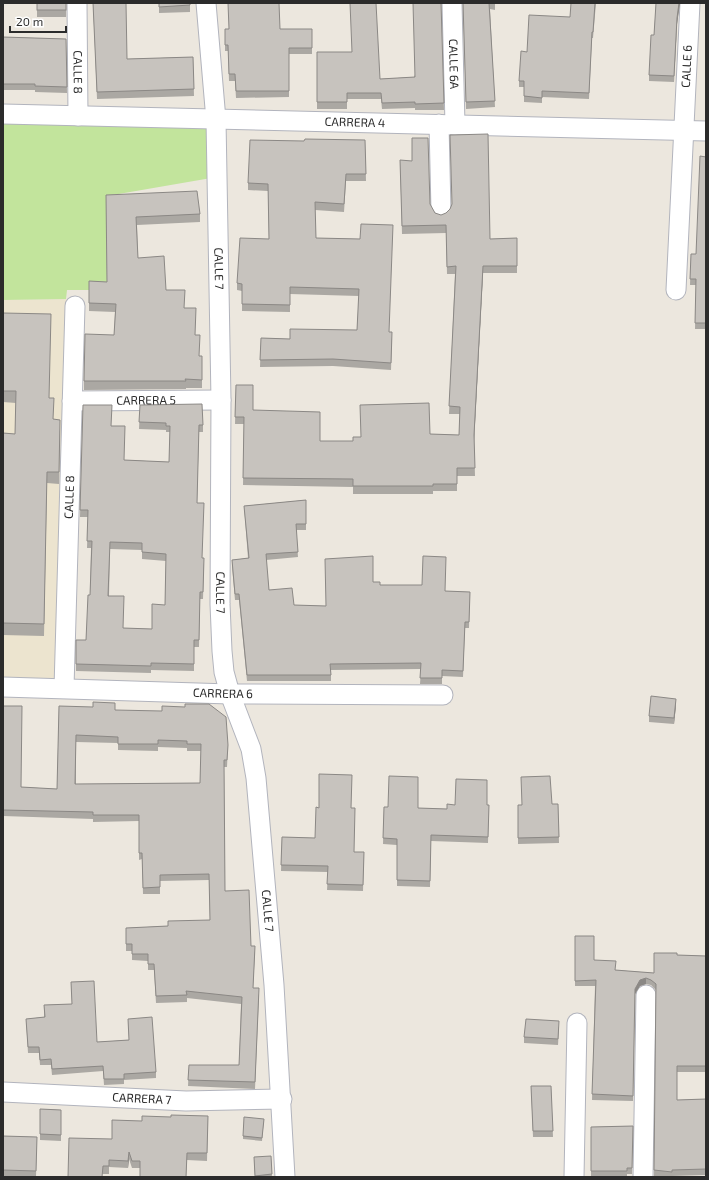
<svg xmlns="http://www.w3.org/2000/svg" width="709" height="1180" font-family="'Exo 2',sans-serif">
	<rect width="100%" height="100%" fill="#ece7de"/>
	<polygon fill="#ece4cf" points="66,299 75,306 64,688 3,687 3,300"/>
	<polygon fill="#c2e49c" points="3,114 216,120 217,177 107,196 107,290 67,290 66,299 3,300"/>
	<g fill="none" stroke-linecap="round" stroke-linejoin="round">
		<defs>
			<g id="minor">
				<path id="s1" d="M77,3L78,116"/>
				<path id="s2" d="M206,3L216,120L221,400L220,604L222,651L224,672L230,694L251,749L256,778L274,985L285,1177"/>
				<path id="s3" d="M452,3L455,125"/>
				<path id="s4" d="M3,114L706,131"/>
				<polyline points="439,124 441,211"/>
				<path id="s5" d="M676,290L690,3"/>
				<path id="s6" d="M72,401L221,400"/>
				<path id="s7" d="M3,687L230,694L443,695"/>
				<path id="s8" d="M64,688L75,306"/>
				<path id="s9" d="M3,1092L186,1101L282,1099"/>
				<polyline points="574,1177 577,1023"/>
				<polyline points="643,1177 646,995"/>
			</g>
		</defs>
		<use href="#minor" stroke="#b2b4bd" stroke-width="21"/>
		<use href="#minor" stroke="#fff" stroke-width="19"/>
	</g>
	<g fill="#aba8a3" fill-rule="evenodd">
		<rect x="37" y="3" width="29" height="14"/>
		<polygon points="93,3 127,59 193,57 194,96 97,99"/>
		<polygon points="159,3 190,3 190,12 159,13"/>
		<polygon points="441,3 444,110 415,110 415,108 382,109 381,99 347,99 347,109 317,109 317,52 352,52 380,79 414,77"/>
		<polygon points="463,3 495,3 495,10 490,9 495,107 466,109"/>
		<polygon points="596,3 593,38 592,38 589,99 542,97 542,103 524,102 524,87 519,87 519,81 570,17"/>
		<polygon points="656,3 680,3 677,24 674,82 649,81 649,75 654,35"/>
		<polygon points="225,29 312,29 312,54 289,54 289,97 236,98 235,81 229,81 228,51 225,51"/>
		<polygon points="3,37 66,39 67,93 35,92 35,90 3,90"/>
		<polygon points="365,140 366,181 346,181 344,212 315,210 316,238 360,239 389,332 392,339 391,370 333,366 260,367 261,338 290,339 357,330 359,296 290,294 290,312 242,311 242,291 237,290 237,283 269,239 268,191 248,190 248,183 304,141"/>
		<polygon points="706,157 706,329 695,329 696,285 690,285 691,254 696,254"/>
		<polygon points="400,160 435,213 490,239 517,238 517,273 483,273 474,440 475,476 457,476 457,491 433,491 433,494 353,494 353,487 243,485 244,424 235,424 236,385 253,410 320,441 353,441 430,434 459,435 460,414 449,414 455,274 447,274 446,233 402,234"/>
		<polygon points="106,195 200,214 200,222 137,225 138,258 166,290 184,308 195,335 199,356 202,356 202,388 186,388 186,389 84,390 84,381 114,335 115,312 89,311 89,281 107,282"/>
		<polygon points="3,313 49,398 53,419 60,431 59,484 47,483 44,636 3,635 3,433 15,434 16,403 3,402"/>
		<path d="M83,405L111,426L124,460L169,462L170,432H166V430L139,429L140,405L203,425V432H199L197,503L202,558L204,565L203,599H200L199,647H194V671L151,670V673L76,671V640H86L90,595L91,548H87L88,517H80ZM110,549L142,550V559L166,561L165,605L152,629L123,628L109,596Z"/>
		<polygon points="306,500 306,530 296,530 298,557 266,560 269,590 294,605 326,606 373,582 380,585 445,591 470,592 469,628 465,628 463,677 442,676 442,684 420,684 421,669 331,670 331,681 247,681 239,600 235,600 232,566 232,560 248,558 244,506"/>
		<polygon points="676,705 674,724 649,722 649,716"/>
		<path d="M3,706L21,787L57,789L59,706L115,710L228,745L227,767H224L225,891L251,946L255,953L253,988L259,995L255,1089L188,1086L189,1065H239L241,1004L187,998V1002L156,1003L154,970H148V961L132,960V951H126V928L168,926L210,920L209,880L160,881V894H143L142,859L139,860V821L93,822V819L3,816ZM76,742L118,743V750L158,751V747L187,748V751H201L200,783L76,784Z"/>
		<polygon points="552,804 558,804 559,843 518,844 518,805"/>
		<polygon points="489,805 488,843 431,841 430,887 397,886 397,845 383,844 384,807 447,809"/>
		<polygon points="351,808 354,852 364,852 363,891 327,890 328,872 281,871 282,837 315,838"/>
		<polygon points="575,936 594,960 615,970 654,973 677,955 706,956 706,1072 677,1072 677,1100 706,1099 706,1175 672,1176 672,1177 654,1176 656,990 651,985 646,984 640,986 635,994 633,1101 592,1100 595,986 575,986"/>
		<polygon points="71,982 97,1042 129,1040 128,1019 156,1072 156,1078 124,1080 124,1084 104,1085 103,1071 52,1075 51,1065 40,1065 39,1053 28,1053 26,1019 44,1017 44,1005 72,1004"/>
		<polygon points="559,1027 558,1045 524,1043 524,1037"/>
		<polygon points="531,1086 551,1086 553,1137 533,1137"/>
		<polygon points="40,1109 61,1110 61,1141 40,1140"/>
		<polygon points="208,1116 207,1161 187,1160 186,1177 140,1177 140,1168 132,1168 129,1159 128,1168 109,1167 109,1174 103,1174 68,1177 112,1139 142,1121 171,1117"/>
		<polygon points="264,1119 262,1141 243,1139 243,1136"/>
		<polygon points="633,1126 632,1174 627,1174 627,1177 591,1177 591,1127"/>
		<polygon points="3,1136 37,1137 36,1177 3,1176"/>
		<polygon points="271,1156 272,1177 255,1177 254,1160"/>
	</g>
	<g fill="#8b8885">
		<polygon points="679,3 680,3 677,24 674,82 677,18"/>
		<polygon points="483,266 483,273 474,443 474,435"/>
		<polygon points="676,699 676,705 674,724 674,718"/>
		<polygon points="646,978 646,984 640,986 635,994 633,1101 635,989 640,980"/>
		<polygon points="129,1152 129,1159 128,1168 128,1161"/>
	</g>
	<g fill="#c7c3be" stroke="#8b8885" fill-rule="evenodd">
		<rect x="37" y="3" width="29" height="7"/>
		<polygon points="93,3 126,3 127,59 193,57 194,89 97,92"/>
		<polygon points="159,3 190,3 190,5 159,7"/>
		<polygon points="228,3 279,3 280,29 312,29 312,48 289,48 289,91 236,91 235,74 229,74 228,45 225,45 225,29 229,29"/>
		<polygon points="350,3 376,3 380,79 415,77 413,3 441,3 444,103 415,104 415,102 382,103 381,93 347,93 347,102 317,102 317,52 352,52"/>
		<polygon points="463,3 489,3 495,101 466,102"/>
		<polygon points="571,3 595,3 593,32 592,32 589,93 542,91 542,98 524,96 524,81 519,81 521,51 527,52 529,15 570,17"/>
		<polygon points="656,3 679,3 677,18 674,76 649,75 651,35 654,35"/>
		<polygon points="3,37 66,39 67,87 35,86 35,84 3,84"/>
		<polygon points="488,134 490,239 517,238 517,266 483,266 474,435 475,468 457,468 457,484 433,484 433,486 353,486 353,479 243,478 244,417 235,417 236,385 253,385 253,410 320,412 320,441 353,441 353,437 361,437 360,405 429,403 430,434 459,435 460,407 449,406 456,266 447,267 446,225 402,226 400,160 412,161 412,138 428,138 430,204 435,213 441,215 446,213 450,209 452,204 450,135"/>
		<polygon points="305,139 365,140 366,174 346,174 344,204 315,202 316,238 360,239 361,224 393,225 389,332 392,332 391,363 333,359 260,360 261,338 290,339 290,329 357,330 359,289 290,287 290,305 242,304 242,284 237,283 240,238 269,239 268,184 248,183 250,140 304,141"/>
		<polygon points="700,156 706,157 706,323 695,323 696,279 690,279 691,254 696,254"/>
		<polygon points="197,191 200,214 136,217 138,258 164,256 166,290 185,290 184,308 196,308 195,335 200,335 199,356 202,356 202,380 185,379 186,381 84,381 85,334 114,335 116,304 89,303 89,281 107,282 106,195"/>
		<polygon points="3,313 51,314 49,398 54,398 53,419 60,420 59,472 47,472 44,624 3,623 3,433 15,434 16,391 3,391"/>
		<path d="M202,404L203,425H199L197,503H204L202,558H204L203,592H200L199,640H194V664L151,663V666L76,664V640H86L88,595H90L92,541H87L88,510H80L83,405H112L111,426H125L124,460L169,462L170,426H166V423L139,422L140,405ZM110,542L142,543V552L166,554L165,605L152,604V629L123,628L124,596H108Z"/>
		<polygon points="306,500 306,524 296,524 298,552 266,554 269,590 292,588 294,605 326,606 325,559 373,556 373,582 380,582 380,585 422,585 423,556 446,557 445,591 470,592 469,622 465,622 463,671 442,670 442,678 420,678 421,663 330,664 331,675 247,675 239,594 235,594 232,560 249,558 244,506"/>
		<polygon points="651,696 676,699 674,718 649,716"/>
		<path d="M93,702L115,703V710L162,711V706L185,707V704H209L226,717L228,745L227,760H224L225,891L249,890L251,946H255L253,988H259L255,1082L188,1080L189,1065H239L242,997L186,991L187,995L156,996L154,964H148V954H132V944H126V928L168,926V921L210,920L209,874L160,875V887L143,888L142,853H139V815H93V812L3,810V706H22L21,787L57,789L59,706L93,707ZM76,735L118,737V744H158V740L187,741V744H201L200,783L75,784Z"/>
		<polygon points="319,774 352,775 351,808 355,808 354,852 364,852 363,885 327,884 328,866 281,865 282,837 315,838 316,807 319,808"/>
		<polygon points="389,776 418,777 418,808 447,809 447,804 455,805 456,779 487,780 487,805 489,805 488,837 431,835 430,881 397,880 397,839 383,838 384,807 388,807"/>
		<polygon points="550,776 552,804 558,804 559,837 518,838 518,805 522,805 521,777"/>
		<polygon points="575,936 594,936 594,960 616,961 615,970 654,973 654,953 677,953 677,955 706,956 706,1066 677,1066 677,1100 706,1099 706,1169 672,1170 672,1172 654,1170 656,984 651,980 646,978 640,980 635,989 633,1096 592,1094 596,980 575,981"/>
		<polygon points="94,981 97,1042 129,1040 128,1019 152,1017 156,1072 124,1074 124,1079 104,1079 103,1066 52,1069 51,1059 40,1060 39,1047 28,1047 26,1019 45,1017 44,1005 72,1004 71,982"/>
		<polygon points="526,1019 559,1021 558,1039 524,1037"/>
		<polygon points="531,1086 551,1086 553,1131 533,1131"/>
		<polygon points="40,1109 61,1110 61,1135 40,1134"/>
		<polygon points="171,1115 208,1116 207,1153 187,1153 186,1177 140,1177 140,1161 132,1161 129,1152 128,1161 109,1160 109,1166 103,1166 102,1177 68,1177 69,1138 112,1139 112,1120 142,1121 142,1116 171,1117"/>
		<polygon points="244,1117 264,1119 262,1138 243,1136"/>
		<polygon points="633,1126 632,1168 627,1168 627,1171 591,1171 591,1127"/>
		<polygon points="3,1136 37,1137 36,1171 3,1170"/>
		<polygon points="271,1156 272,1174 255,1176 254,1157"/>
	</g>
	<g text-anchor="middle" stroke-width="3.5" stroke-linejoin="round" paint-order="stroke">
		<g font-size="12" fill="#2b2b2b" stroke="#fff">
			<text dy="4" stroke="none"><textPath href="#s3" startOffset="61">CALLE 6A</textPath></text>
			<text dy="4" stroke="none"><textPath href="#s5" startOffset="224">CALLE 6</textPath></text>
			<text dy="4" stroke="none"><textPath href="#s1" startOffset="69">CALLE 8</textPath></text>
			<text dy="4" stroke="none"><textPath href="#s4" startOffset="352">CARRERA 4</textPath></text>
			<text dy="4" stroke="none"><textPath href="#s2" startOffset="266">CALLE 7</textPath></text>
			<text dy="4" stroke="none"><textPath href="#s6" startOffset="74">CARRERA 5</textPath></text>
			<text dy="4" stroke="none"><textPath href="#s8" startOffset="191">CALLE 8</textPath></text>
			<text dy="4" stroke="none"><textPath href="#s2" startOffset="590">CALLE 7</textPath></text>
			<text dy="4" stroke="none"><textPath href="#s7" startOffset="220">CARRERA 6</textPath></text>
			<text dy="4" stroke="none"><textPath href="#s2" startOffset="914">CALLE 7</textPath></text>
			<text dy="4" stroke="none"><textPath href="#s9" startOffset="139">CARRERA 7</textPath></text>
		</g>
	</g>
	<rect width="709" height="1180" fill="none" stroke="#2b2b2b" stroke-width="8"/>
	<path d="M10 26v6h56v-6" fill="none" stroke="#2b2b2b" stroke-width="2"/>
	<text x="16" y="26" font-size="12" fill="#2b2b2b" stroke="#ffffff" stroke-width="3" paint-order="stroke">20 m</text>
</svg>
